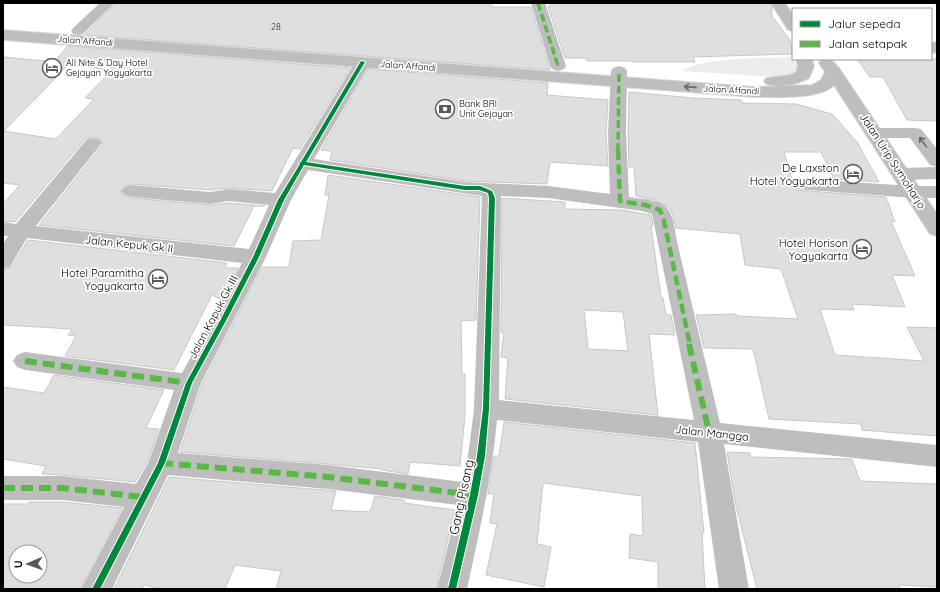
<svg xmlns="http://www.w3.org/2000/svg" width="940" height="592" font-family="Quicksand,sans-serif">
	<rect width="100%" height="100%" fill="#fff"/>
	<g fill="#ececec">
		<polygon points="97,36 359,55 357,59 94,39"/>
		<path d="M793,57L799,69L794,75L776,77L682,71C702,57 767,58 793,57Z"/>
	</g>
	<g fill="#dfdfdf" stroke="#c7c7c7" fill-rule="evenodd">
		<polygon points="116,3 491,3 492,7 531,7 550,70 84,35"/>
		<polygon points="549,3 770,3 772,8 772,16 789,39 793,49 793,54 693,57 695,62 632,62 632,61 587,61 586,58 565,58 548,7 550,7"/>
		<path d="M68,46L350,68L300,149L293,148L272,191L229,188L210,190L131,184L124,186L120,190L123,196L131,198L210,205L229,203L265,206H254L234,246L39,225L103,144L100,138L93,137L86,138L15,222L3,221V204L20,185L3,183V57L45,61L47,59L56,60ZM68,65L112,70L85,98L94,99L56,139L4,131Z"/>
		<polygon points="937,59 937,121 907,120 883,77 870,77 858,60"/>
		<polygon points="368,69 548,83 547,95 608,100 606,134 608,166 550,162 547,184 465,181 330,160 332,151 321,150"/>
		<polygon points="629,92 693,98 741,100 742,103 796,104 832,114 857,142 879,182 834,179 821,152 784,152 793,183 792,186 796,190 886,197 895,222 891,221 915,276 892,275 905,307 852,304 854,310 820,309 835,355 924,361 907,327 937,328 937,436 862,430 861,424 769,419 753,349 704,348 696,315 736,314 737,316 798,319 781,269 745,265 740,234 676,228 672,213 668,207 654,200 636,196 634,167 629,167 628,134"/>
		<polygon points="328,175 480,197 476,320 461,321 462,374 465,374 465,415 460,466 410,462 408,474 382,470 382,469 328,464 180,452 202,384 262,267 289,267 293,241 321,240 329,195 325,195"/>
		<path d="M502,198L565,202V209L622,210L651,215L653,226H651L661,297L663,298L666,315H671L675,335L649,334L658,415L505,399L508,358L501,357L504,333H501ZM584,310L623,312L628,351L588,349Z"/>
		<polygon points="28,240 227,263 225,268 238,268 221,299 212,295 174,370 65,356 76,336 68,335 72,329 3,325 3,270 11,268"/>
		<polygon points="54,375 164,390 146,428 159,429 148,460 135,482 62,475 42,474 46,466 3,459 3,387 44,393"/>
		<polygon points="504,422 695,443 704,533 702,533 705,589 658,589 658,562 629,558 630,534 643,536 642,496 543,483 537,544 551,547 544,587 486,575 497,524 490,523 494,494 488,494 494,456 499,456"/>
		<polygon points="727,452 750,453 751,457 852,459 860,481 937,484 937,587 899,585 900,589 757,589 736,506"/>
		<polygon points="169,477 336,491 331,510 370,512 375,496 404,500 404,503 455,510 436,589 276,589 281,571 235,565 225,589 160,589 144,585 142,589 114,589"/>
		<path d="M29,502H62L122,508L80,589H3V504H28ZM16,552H40V576H16Z"/>
	</g>
	<g fill="none" stroke-linecap="round" stroke-linejoin="round">
		<defs>
			<g id="major">
				<polygon points="771,3 785,3 793,15 793,31 788,30"/>
				<path d="M3,30L754,87L812,85L821,80L825,72L819,63L821,60C831,58 833,61 839,68L937,214V236L930,234L834,85C820,100 774,97 754,97L3,40Z"/>
				<polygon points="937,42 937,52 931,53 931,43"/>
				<path d="M796,59H812L814,66L809,78C796,85 781,88 766,84L764,81L766,78L790,75L796,72L798,66Z"/>
			</g>
		</defs>
		<use href="#major" stroke="#dbdbdb" stroke-width="2"/>
		<g fill="#bebebe" fill-rule="evenodd">
			<polygon points="100,3 115,3 83,34 78,35 73,34 71,31 73,28"/>
			<polygon points="531,3 545,3 566,66 564,69 558,71 552,69 550,66"/>
			<path d="M363,57L369,59L371,62L314,159L465,182L548,186L610,194L608,134L611,71L613,68L619,66L625,68L627,71L626,134L629,197C672,202 671,205 678,246L720,423L937,445V467L724,444L749,589H719L698,442L497,420C492,478 479,533 467,589H437L458,505L328,489L168,475L112,589H81L124,507L62,500H3V476H62L136,484L149,461L174,390L25,370L17,367L13,361L17,355L25,352L182,373L242,263L27,238L10,267L3,269V244L8,236H3V222L16,224L87,139L93,138L99,139L102,143L36,226L249,249L269,205L229,201L210,204L131,197L124,195L121,191L124,187L131,185L210,192L229,189L275,193L355,62L357,59ZM308,170L482,196L474,409L468,456L463,482L328,465L178,453L201,383L266,257L291,200ZM501,196L548,198L642,211L652,214L694,420L499,400Z"/>
			<polygon points="875,128 915,128 921,129 937,149 937,167 930,165 910,138 875,138 869,137 866,133 869,129"/>
			<polygon points="937,167 937,179 901,180 894,178 892,174 894,170 901,168"/>
			<polygon points="803,179 913,186 937,186 937,198 913,198 796,189 793,185 796,181"/>
		</g>
		<use href="#major" fill="#bebebe" fill-rule="evenodd"/>
		<g stroke="#58b947" stroke-width="3.5" stroke-dasharray="8 3.5" stroke-linecap="butt">
			<polyline points="538,3 558,66"/>
			<polyline points="618,151 619,71"/>
		</g>
		<polyline stroke="#58b947" stroke-width="4.5" stroke-dasharray="10 4.5" stroke-linecap="butt" points="618,150 620,201 645,205 660,210 664,221 690,345"/>
		<g stroke="#58b947" stroke-width="6" stroke-dasharray="12 6" stroke-linecap="butt">
			<polyline points="689,344 709,432"/>
			<polyline points="25,361 189,383"/>
			<polyline points="161,463 328,477 474,495"/>
			<polyline points="3,488 62,488 143,497 142,500"/>
		</g>
		<defs>
			<polygon id="cycleway" points="361,61 365,62 306,162 465,186 480,186 492,191 495,198 489,409 485,456 478,495 456,589 448,589 470,495 477,456 483,409 489,198 488,193 479,190 465,190 304,165 284,200 259,257 228,317 192,383 165,463 100,589 92,589 158,463 186,383 222,317 253,257 278,200 300,164 299,163 301,162"/>
		</defs>
		<use href="#cycleway" stroke="#fff" stroke-width="2"/>
		<use href="#cycleway" fill="#00873e" fill-rule="evenodd"/>
	</g>
	<defs><path id="oneway-shaft" d="M-6 0H5M1.5-3L5.5 0L1.5 3" fill="none" stroke-width="1.6" stroke-linecap="round" stroke-linejoin="round"/></defs>
	<g stroke="#686868">
		<use href="#oneway-shaft" transform="translate(690 87) rotate(-176)"/>
		<use href="#oneway-shaft" transform="translate(923 142) rotate(-126)"/>
	</g>
	<defs>
		<symbol id="hotel-ring" viewBox="-11 -11 22 22"><circle r="9.5" fill="#fff" stroke="#595959" stroke-width="1.5"/><path d="M-6-4.5h1.5V1H6V5H4.5V3h-9V5H-6ZM-4 0a1.8 1.8 0 1 1 3.6 0ZM.5 0V-2.5h3Q6-2.5 6 0Z" fill="#595959"/></symbol>
		<symbol id="bank-ring" viewBox="-11 -11 22 22"><circle r="9.5" fill="#fff" stroke="#595959" stroke-width="1.5"/><path d="M-6-4H6V4H-6ZM0-2.3a2.3 2.3 0 1 0 0 4.6a2.3 2.3 0 1 0 0-4.6Z" fill="#595959"/></symbol>
	</defs>
	<g fill-rule="evenodd">
		<use href="#hotel-ring" x="41" y="57" width="22" height="22"/>
		<use href="#bank-ring" x="434" y="98" width="22" height="22"/>
		<use href="#hotel-ring" x="842" y="163" width="22" height="22"/>
		<use href="#hotel-ring" x="851" y="238" width="22" height="22"/>
		<use href="#hotel-ring" x="147" y="268" width="22" height="22"/>
	</g>
	<g text-anchor="middle" stroke-width="3.5" stroke-linejoin="round" paint-order="stroke">
		<g font-size="9" fill="#383838">
			<text x="276" y="30">28</text>
		</g>
		<g font-size="9" fill="#000" stroke="#fff">
			<text transform="translate(85 41) rotate(4)" y="3">Jalan Affandi</text>
			<text transform="translate(408 66) rotate(4)" y="3">Jalan Affandi</text>
			<text transform="translate(731 90) rotate(3)" y="3">Jalan Affandi</text>
		</g>
		<g font-size="9" fill="#000" stroke="#fff" text-anchor="start">
			<text x="66" y="66">All Nite &amp; Day Hotel<tspan x="66" dy="10">Gejayan Yogyakarta</tspan></text>
			<text x="459" y="107">Bank BRI<tspan x="459" dy="10">Unit Gejayan</tspan></text>
		</g>
		<g font-size="11" fill="#000" stroke="#fff">
			<text transform="translate(893 161) rotate(57)" y="4">Jalan Urip Sumoharjo</text>
			<text transform="translate(129 244) rotate(6)" y="4">Jalan Kepuk Gk II</text>
			<text transform="translate(213 317) rotate(-62)" y="4">Jalan Kapuk Gk III</text>
			<text transform="translate(712 433) rotate(6)" y="4">Jalan Mangga</text>
		</g>
		<g font-size="11" fill="#000" stroke="#fff" text-anchor="end">
			<text x="839" y="172">De Laxston<tspan x="839" dy="13">Hotel Yogyakarta</tspan></text>
			<text x="848" y="247">Hotel Horison<tspan x="848" dy="13">Yogyakarta</tspan></text>
			<text x="144" y="277">Hotel Paramitha<tspan x="144" dy="13">Yogyakarta</tspan></text>
		</g>
		<g font-size="13" fill="#000" stroke="#fff">
			<text transform="translate(461 497) rotate(-78)" y="5">Gang Pisang</text>
		</g>
	</g>
	<rect width="940" height="592" fill="none" stroke="#000000" stroke-width="8"/>
	<rect x="792" y="8" width="140" height="52" fill="#ffffff" stroke="#999999"/>
	<rect x="800" y="21" width="20" height="6" fill="#00873e" stroke="#999999"/>
	<text x="828" y="28" font-size="12" fill="#000000">Jalur sepeda</text>
	<rect x="800" y="41" width="20" height="6" fill="#58b947" stroke="#999999"/>
	<text x="828" y="48" font-size="12" fill="#000000">Jalan setapak</text>
	<g transform="translate(28 564) rotate(268)"><circle r="19" fill="#ffffff" stroke="#999999"/>
	<path d="M0-3L7 15L0 10L-7 15Z" fill="#595959"/>
	<text y="-6" font-size="11" font-weight="bold" text-anchor="middle" fill="#000000">U</text>
	</g>
</svg>
